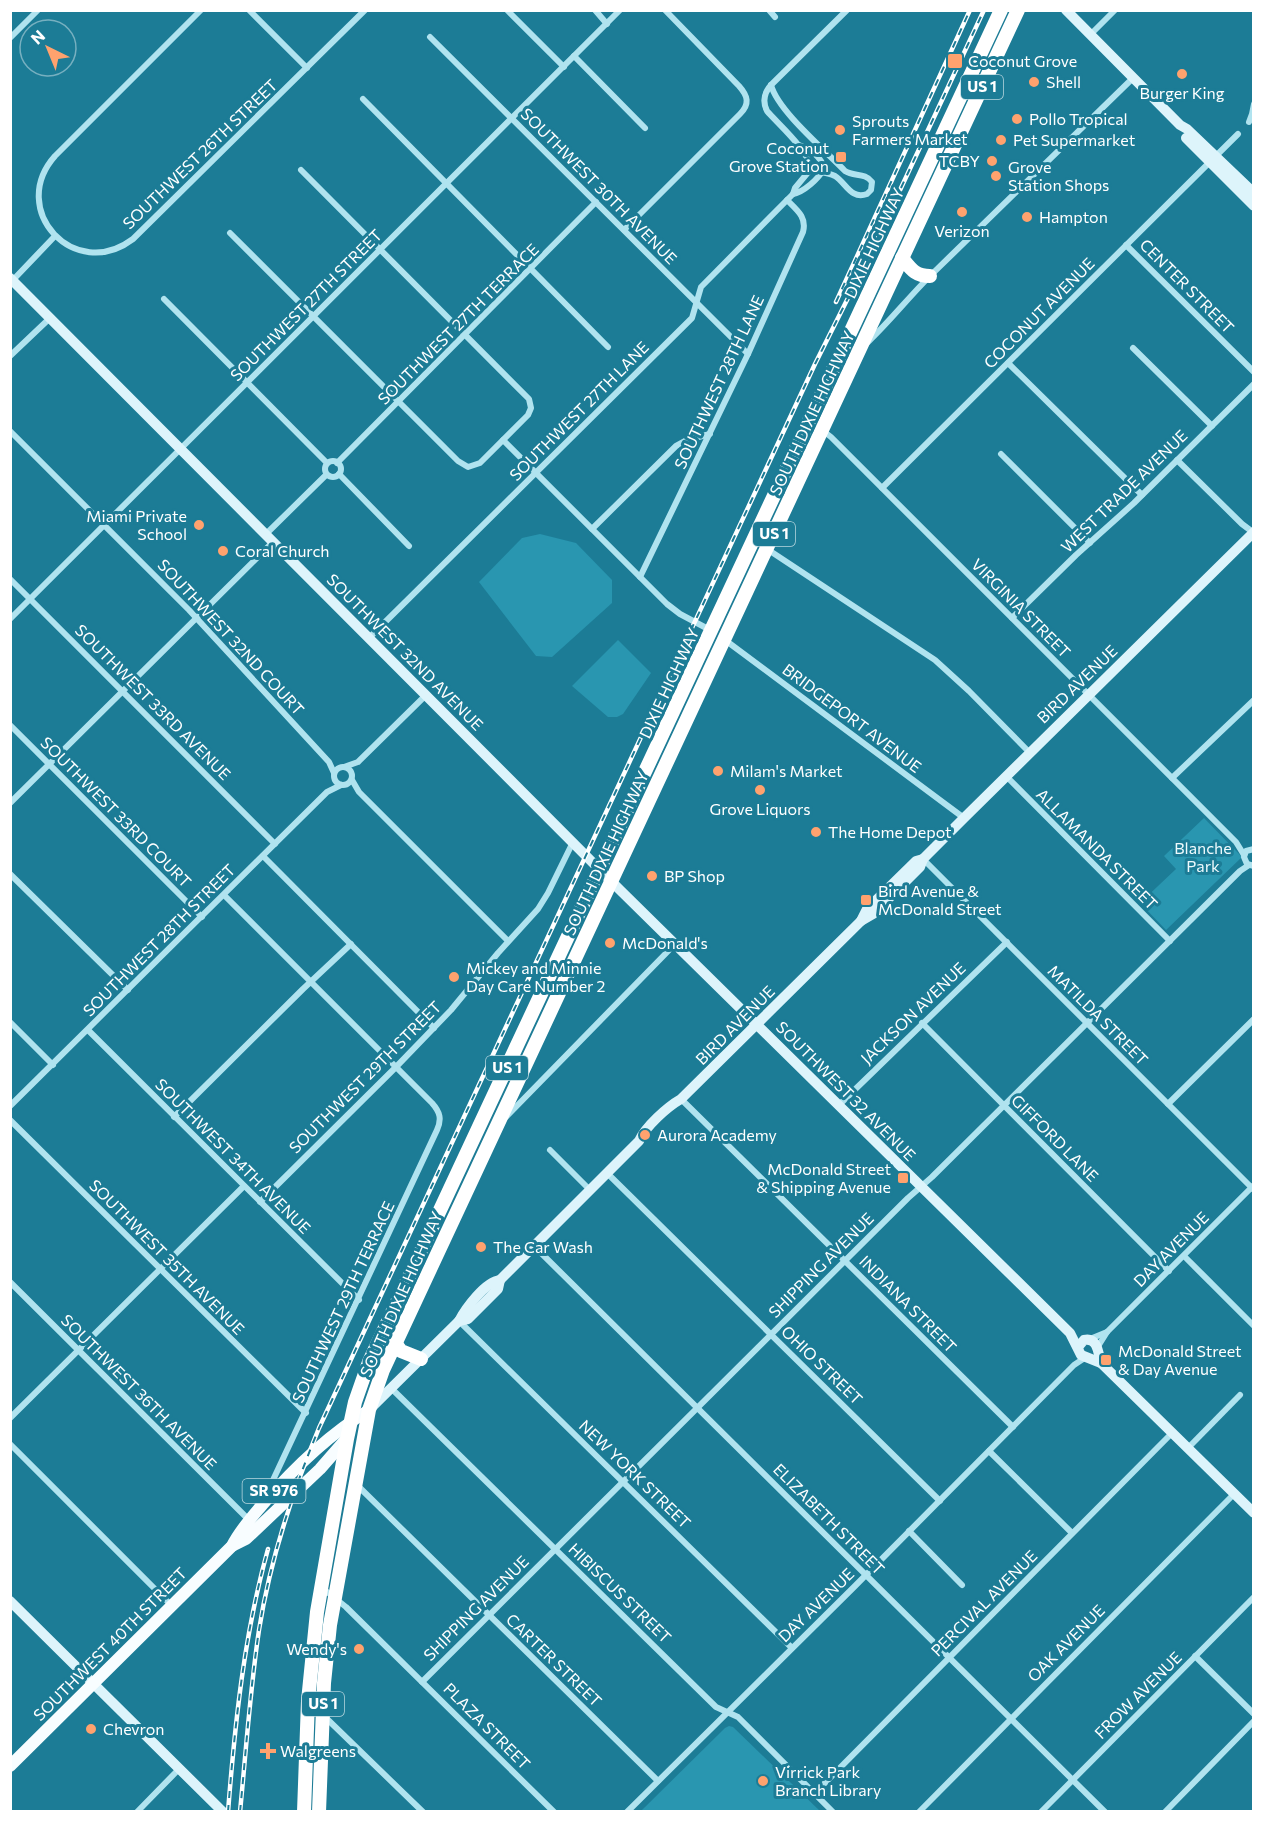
<svg xmlns="http://www.w3.org/2000/svg" width="1264" height="1822" font-family="Commissioner,sans-serif">
	<rect width="100%" height="100%" fill="#1c7c96"/>
	<g fill="#2996b0">
		<polygon points="540,534 576,543 612,580 612,603 552,657 536,656 479,582 522,538"/>
		<polygon points="618,640 651,673 623,714 617,717 608,717 572,686"/>
		<polygon points="1204,818 1242,857 1166,930 1140,903 1176,869 1164,856"/>
		<polygon points="729,1726 733,1727 820,1811 641,1811 725,1728"/>
	</g>
	<g fill="none" stroke-linecap="round" stroke-linejoin="round">
		<g stroke="#b0e3ef" stroke-width="6">
			<path d="M201,10L55,156C7,210 75,283 133,239L365,10"/>
			<polyline points="249,10 307,68"/>
			<polyline points="507,10 564,67"/>
			<polyline points="595,10 607,24"/>
			<polyline points="769,10 775,17"/>
			<polyline points="1090,35 1115,10"/>
			<polyline points="430,37 748,354"/>
			<polyline points="10,38 38,10"/>
			<polyline points="574,56 645,128"/>
			<path d="M771,85C778,111 825,150 845,171C854,177 865,172 872,182L871,190L867,194C851,200 846,183 835,176C827,172 818,172 810,170"/>
			<polyline points="363,99 608,347"/>
			<polyline points="1249,122 1252,114 1254,104"/>
			<path d="M799,145C810,149 822,157 824,169C818,179 804,192 793,194L795,188L810,170"/>
			<path d="M810,170C812,153 778,124 767,111C762,101 764,93 771,85L847,10"/>
			<path d="M624,230L740,114C750,104 748,96 739,86L665,10"/>
			<polyline points="230,233 458,461 468,467 480,463 528,415 531,408 529,399 301,170"/>
			<polyline points="1126,245 1254,372"/>
			<polyline points="13,280 55,236"/>
			<polyline points="164,299 327,463"/>
			<path d="M868,342C890,321 908,298 930,276L1133,78"/>
			<polyline points="1133,348 1212,426"/>
			<polyline points="10,356 50,318"/>
			<polyline points="1008,363 1142,495"/>
			<polyline points="822,430 831,437 1236,842 1244,855"/>
			<polyline points="10,431 189,610 329,762 334,773"/>
			<polyline points="503,440 667,604 680,614 712,631"/>
			<polyline points="1001,454 1090,543"/>
			<polyline points="1177,460 1242,524 1254,533"/>
			<circle cx="333" cy="469" r="8"/>
			<polyline points="337,463 596,202"/>
			<polyline points="339,474 409,546"/>
			<polyline points="882,488 1238,134"/>
			<polyline points="592,529 676,446 687,440 710,434"/>
			<polyline points="266,534 326,475"/>
			<polyline points="767,549 935,660 969,691 1029,752"/>
			<path d="M640,577L748,354L803,232C807,217 797,210 787,200"/>
			<polyline points="10,579 275,844"/>
			<polyline points="1012,618 1076,555 1134,503 1254,384"/>
			<polyline points="10,619 620,10"/>
			<polyline points="369,638 692,318 701,287 793,194"/>
			<polyline points="725,640 964,818"/>
			<polyline points="10,725 202,917"/>
			<circle cx="343" cy="776" r="9"/>
			<polyline points="344,767 358,762 426,695"/>
			<polyline points="1006,776 1170,941"/>
			<polyline points="1172,778 1254,700"/>
			<polyline points="352,780 359,792 508,941"/>
			<polyline points="10,803 273,542"/>
			<polyline points="1254,849 1246,851 1244,857 1247,864 1254,866"/>
			<polyline points="263,856 434,1028"/>
			<polyline points="923,859 1254,1190"/>
			<polyline points="10,874 128,990"/>
			<path d="M224,895L432,1103C440,1112 442,1119 437,1130L273,1480L270,1491"/>
			<polyline points="10,1022 53,1065"/>
			<polyline points="922,1023 1169,1271"/>
			<polyline points="88,1030 359,1300"/>
			<polyline points="681,1099 1013,1427"/>
			<polyline points="1168,1104 1254,1019"/>
			<polyline points="839,1105 1007,942"/>
			<polyline points="10,1106 327,792 341,785"/>
			<polyline points="174,1117 303,989 351,944"/>
			<polyline points="506,1117 675,944"/>
			<polyline points="10,1120 306,1413"/>
			<polyline points="550,1150 590,1190"/>
			<polyline points="607,1173 940,1501"/>
			<polyline points="260,1202 396,1067 451,1010 498,953 538,909 548,893 573,842"/>
			<polyline points="534,1246 1105,1812"/>
			<polyline points="1184,1256 1254,1326"/>
			<polyline points="10,1282 249,1520"/>
			<polyline points="459,1321 792,1648"/>
			<polyline points="1090,1339 1107,1332"/>
			<polyline points="1097,1348 1107,1332 1253,1186"/>
			<polyline points="391,1388 716,1707 738,1717 833,1812"/>
			<polyline points="10,1418 244,1186"/>
			<polyline points="10,1444 172,1606"/>
			<polyline points="1188,1448 1240,1395"/>
			<polyline points="989,1451 1072,1533"/>
			<polyline points="357,1485 658,1781"/>
			<polyline points="909,1531 962,1585"/>
			<polyline points="321,1587 346,1607 554,1812"/>
			<polyline points="1195,1656 1254,1714"/>
			<polyline points="422,1682 908,1198 932,1177 1240,871 1249,865"/>
			<polyline points="324,1716 423,1812"/>
			<polyline points="815,1793 1172,1433"/>
			<polyline points="137,1812 179,1769"/>
			<polyline points="627,1812 855,1586 1074,1365 1086,1357"/>
			<polyline points="919,1812 1234,1494"/>
			<polyline points="1041,1812 1254,1597"/>
			<polyline points="1165,1812 1254,1721"/>
		</g>
		<g stroke="#ddf4fb" stroke-width="10">
			<polyline points="1066,10 1180,125 1187,129 1254,193"/>
			<polyline points="1186,138 1254,206"/>
			<polyline points="10,278 620,890 1070,1333 1081,1355 1101,1363 1254,1513"/>
			<polyline points="861,921 867,909 916,861 923,859"/>
			<polyline points="459,1321 468,1319 498,1289 500,1280"/>
			<path d="M1078,1347L1084,1340C1098,1337 1098,1353 1101,1363"/>
			<path d="M371,1408L459,1321C466,1308 485,1282 500,1280L639,1141C645,1127 667,1107 681,1099L861,921L873,914L920,867L923,859L964,818L1254,532"/>
			<polyline points="10,1601 223,1812"/>
		</g>
		<g stroke="#f8fdff" stroke-width="12">
			<polyline points="232,1546 246,1539 320,1469 348,1437"/>
			<path d="M10,1766L232,1546C240,1530 251,1518 262,1505C293,1469 328,1435 369,1410"/>
		</g>
		<g stroke="#fff" stroke-width="14">
			<path d="M902,258C911,269 915,276 930,276"/>
			<polyline points="395,1343 401,1351 421,1359"/>
			<polyline points="304,1812 308,1701 317,1612 347,1439 355,1402 369,1362 1001,10"/>
			<polyline points="319,1812 324,1683 330,1625 369,1410 383,1370 1018,10"/>
		</g>
		<defs>
			<g id="rail">
				<polyline points="836,302 970,10"/>
				<path d="M228,1812C235,1723 244,1635 268,1549"/>
				<path d="M240,1812C246,1751 250,1690 259,1630C270,1560 292,1493 319,1428L815,364L873,248L984,10"/>
			</g>
		</defs>
		<use href="#rail" stroke="#fff" stroke-width="4.5"/>
		<use href="#rail" stroke="#1c7c96" stroke-width="2" stroke-dasharray="7" stroke-linecap="butt"/>
	</g>
	<g fill="#ffa26e" stroke="#1c7c96" stroke-width="2">
		<rect x="947" y="53" width="16" height="16" rx="3"/>
		<circle cx="1182" cy="74" r="6"/>
		<circle cx="1034" cy="82" r="6"/>
		<circle cx="1017" cy="119" r="6"/>
		<circle cx="840" cy="130" r="6"/>
		<circle cx="1001" cy="140" r="6"/>
		<rect x="835" y="151" width="12" height="12" rx="3"/>
		<circle cx="992" cy="161" r="6"/>
		<circle cx="996" cy="176" r="6"/>
		<circle cx="962" cy="212" r="6"/>
		<circle cx="1027" cy="217" r="6"/>
		<circle cx="199" cy="525" r="6"/>
		<circle cx="223" cy="551" r="6"/>
		<circle cx="718" cy="771" r="6"/>
		<circle cx="760" cy="790" r="6"/>
		<circle cx="816" cy="832" r="6"/>
		<circle cx="652" cy="876" r="6"/>
		<rect x="860" y="894" width="12" height="12" rx="3"/>
		<circle cx="610" cy="943" r="6"/>
		<circle cx="454" cy="977" r="6"/>
		<circle cx="645" cy="1135" r="6"/>
		<rect x="897" y="1172" width="12" height="12" rx="3"/>
		<circle cx="481" cy="1247" r="6"/>
		<rect x="1100" y="1354" width="12" height="12" rx="3"/>
		<circle cx="359" cy="1649" r="6"/>
		<circle cx="91" cy="1729" r="6"/>
		<path d="M265 1742h6v6h6v6h-6v6h-6v-6h-6v-6h6z"/>
		<circle cx="763" cy="1781" r="6"/>
	</g>
	<g text-anchor="middle" stroke-width="6" stroke-linejoin="round" paint-order="stroke">
		<g fill="#1c7c96" stroke="#bbd8e0" stroke-width="1.5">
			<rect x="961" y="75" width="42" height="24" rx="4.5"/>
			<rect x="753" y="522" width="42" height="24" rx="4.5"/>
			<rect x="486" y="1056" width="42" height="24" rx="4.5"/>
			<rect x="242.5" y="1479" width="63" height="24" rx="4.5"/>
			<rect x="302" y="1692" width="42" height="24" rx="4.5"/>
		</g>
		<g font-size="15" font-weight="bold" fill="#fff">
			<text x="982" y="92">US 1</text>
			<text x="774" y="539">US 1</text>
			<text x="507" y="1073">US 1</text>
			<text x="274" y="1496">SR 976</text>
			<text x="323" y="1709">US 1</text>
		</g>
		<g font-size="16" fill="#fff" stroke="#1c7c96" text-anchor="start">
			<text x="968" y="67">Coconut Grove</text>
			<text x="1046" y="88">Shell</text>
			<text x="1182" y="99" text-anchor="middle">Burger King</text>
			<text x="1029" y="125">Pollo Tropical</text>
			<text x="852" y="127">Sprouts<tspan x="852" dy="18">Farmers Market</tspan></text>
			<text x="1013" y="146">Pet Supermarket</text>
			<text x="829" y="154" text-anchor="end">Coconut<tspan x="829" dy="18">Grove Station</tspan></text>
			<text x="980" y="167" text-anchor="end">TCBY</text>
			<text x="1008" y="173">Grove<tspan x="1008" dy="18">Station Shops</tspan></text>
			<text x="1039" y="223">Hampton</text>
			<text x="962" y="237" text-anchor="middle">Verizon</text>
			<text x="187" y="522" text-anchor="end">Miami Private<tspan x="187" dy="18">School</tspan></text>
			<text x="235" y="557">Coral Church</text>
			<text x="730" y="777">Milam's Market</text>
			<text x="760" y="815" text-anchor="middle">Grove Liquors</text>
			<text x="828" y="838">The Home Depot</text>
			<text x="664" y="882">BP Shop</text>
			<text x="878" y="897">Bird Avenue &amp;<tspan x="878" dy="18">McDonald Street</tspan></text>
			<text x="622" y="949">McDonald's</text>
			<text x="466" y="974">Mickey and Minnie<tspan x="466" dy="18">Day Care Number 2</tspan></text>
			<text x="657" y="1141">Aurora Academy</text>
			<text x="891" y="1175" text-anchor="end">McDonald Street<tspan x="891" dy="18">&amp; Shipping Avenue</tspan></text>
			<text x="493" y="1253">The Car Wash</text>
			<text x="1118" y="1357">McDonald Street<tspan x="1118" dy="18">&amp; Day Avenue</tspan></text>
			<text x="347" y="1655" text-anchor="end">Wendy's</text>
			<text x="103" y="1735">Chevron</text>
			<text x="280" y="1757">Walgreens</text>
			<text x="775" y="1778">Virrick Park<tspan x="775" dy="18">Branch Library</tspan></text>
		</g>
		<g font-size="16" fill="#fff" stroke="#1c7c96">
			<text transform="translate(200 154) rotate(-44)" y="6">SOUTHWEST 26TH STREET</text>
			<text transform="translate(599 186) rotate(45)" y="6">SOUTHWEST 30TH AVENUE</text>
			<text transform="translate(874 243) rotate(-65)" y="6">DIXIE HIGHWAY</text>
			<text transform="translate(1187 286) rotate(45)" y="6">CENTER STREET</text>
			<text transform="translate(306 305) rotate(-45)" y="6">SOUTHWEST 27TH STREET</text>
			<text transform="translate(1039 313) rotate(-45)" y="6">COCONUT AVENUE</text>
			<text transform="translate(458 324) rotate(-45)" y="6">SOUTHWEST 27TH TERRACE</text>
			<text transform="translate(719 382) rotate(-65)" y="6">SOUTHWEST 28TH LANE</text>
			<text transform="translate(579 411) rotate(-45)" y="6">SOUTHWEST 27TH LANE</text>
			<text transform="translate(812 413) rotate(-65)" y="6">SOUTH DIXIE HIGHWAY</text>
			<text transform="translate(1124 491) rotate(-44)" y="6">WEST TRADE AVENUE</text>
			<text transform="translate(1021 608) rotate(45)" y="6">VIRGINIA STREET</text>
			<text transform="translate(231 637) rotate(47)" y="6">SOUTHWEST 32ND COURT</text>
			<text transform="translate(405 652) rotate(45)" y="6">SOUTHWEST 32ND AVENUE</text>
			<text transform="translate(669 683) rotate(-65)" y="6">DIXIE HIGHWAY</text>
			<text transform="translate(1077 684) rotate(-44)" y="6">BIRD AVENUE</text>
			<text transform="translate(153 702) rotate(45)" y="6">SOUTHWEST 33RD AVENUE</text>
			<text transform="translate(852 718) rotate(37)" y="6">BRIDGEPORT AVENUE</text>
			<text transform="translate(116 812) rotate(45)" y="6">SOUTHWEST 33RD COURT</text>
			<text transform="translate(1097 849) rotate(45)" y="6">ALLAMANDA STREET</text>
			<text transform="translate(606 853) rotate(-65)" y="6">SOUTH DIXIE HIGHWAY</text>
			<text transform="translate(159 940) rotate(-45)" y="6">SOUTHWEST 28TH STREET</text>
			<text transform="translate(913 1013) rotate(-44)" y="6">JACKSON AVENUE</text>
			<text transform="translate(1098 1015) rotate(45)" y="6">MATILDA STREET</text>
			<text transform="translate(735 1025) rotate(-45)" y="6">BIRD AVENUE</text>
			<text transform="translate(365 1077) rotate(-45)" y="6">SOUTHWEST 29TH STREET</text>
			<text transform="translate(846 1091) rotate(45)" y="6">SOUTHWEST 32 AVENUE</text>
			<text transform="translate(1055 1138) rotate(45)" y="6">GIFFORD LANE</text>
			<text transform="translate(233 1156) rotate(45)" y="6">SOUTHWEST 34TH AVENUE</text>
			<text transform="translate(1171 1249) rotate(-45)" y="6">DAY AVENUE</text>
			<text transform="translate(167 1257) rotate(45)" y="6">SOUTHWEST 35TH AVENUE</text>
			<text transform="translate(821 1265) rotate(-45)" y="6">SHIPPING AVENUE</text>
			<text transform="translate(401 1294) rotate(-66)" y="6">SOUTH DIXIE HIGHWAY</text>
			<text transform="translate(343 1302) rotate(-65)" y="6">SOUTHWEST 29TH TERRACE</text>
			<text transform="translate(908 1304) rotate(45)" y="6">INDIANA STREET</text>
			<text transform="translate(822 1365) rotate(44)" y="6">OHIO STREET</text>
			<text transform="translate(139 1392) rotate(45)" y="6">SOUTHWEST 36TH AVENUE</text>
			<text transform="translate(635 1474) rotate(44)" y="6">NEW YORK STREET</text>
			<text transform="translate(829 1519) rotate(45)" y="6">ELIZABETH STREET</text>
			<text transform="translate(620 1593) rotate(44)" y="6">HIBISCUS STREET</text>
			<text transform="translate(984 1603) rotate(-45)" y="6">PERCIVAL AVENUE</text>
			<text transform="translate(816 1605) rotate(-44)" y="6">DAY AVENUE</text>
			<text transform="translate(476 1608) rotate(-45)" y="6">SHIPPING AVENUE</text>
			<text transform="translate(1066 1643) rotate(-45)" y="6">OAK AVENUE</text>
			<text transform="translate(110 1644) rotate(-45)" y="6">SOUTHWEST 40TH STREET</text>
			<text transform="translate(554 1660) rotate(44)" y="6">CARTER STREET</text>
			<text transform="translate(1138 1695) rotate(-45)" y="6">FROW AVENUE</text>
			<text transform="translate(487 1726) rotate(45)" y="6">PLAZA STREET</text>
		</g>
		<g font-size="16" fill="#edfafd" stroke="#1c7c96">
			<text x="1203" y="854">Blanche<tspan x="1203" dy="18">Park</tspan></text>
		</g>
	</g>
	<rect width="1264" height="1822" fill="none" stroke="#ffffff" stroke-width="24"/>
	<g transform="translate(48 48) rotate(317)"><circle r="28" fill="#1c7c96" stroke="#77b0c0" stroke-width="1.5"/>
	<path d="M0-4.5L10 22L0 15L-10 22Z" fill="#ffa26e"/>
	<text y="-9" font-size="16" font-weight="bold" text-anchor="middle" fill="#ffffff">N</text>
	</g>
</svg>
